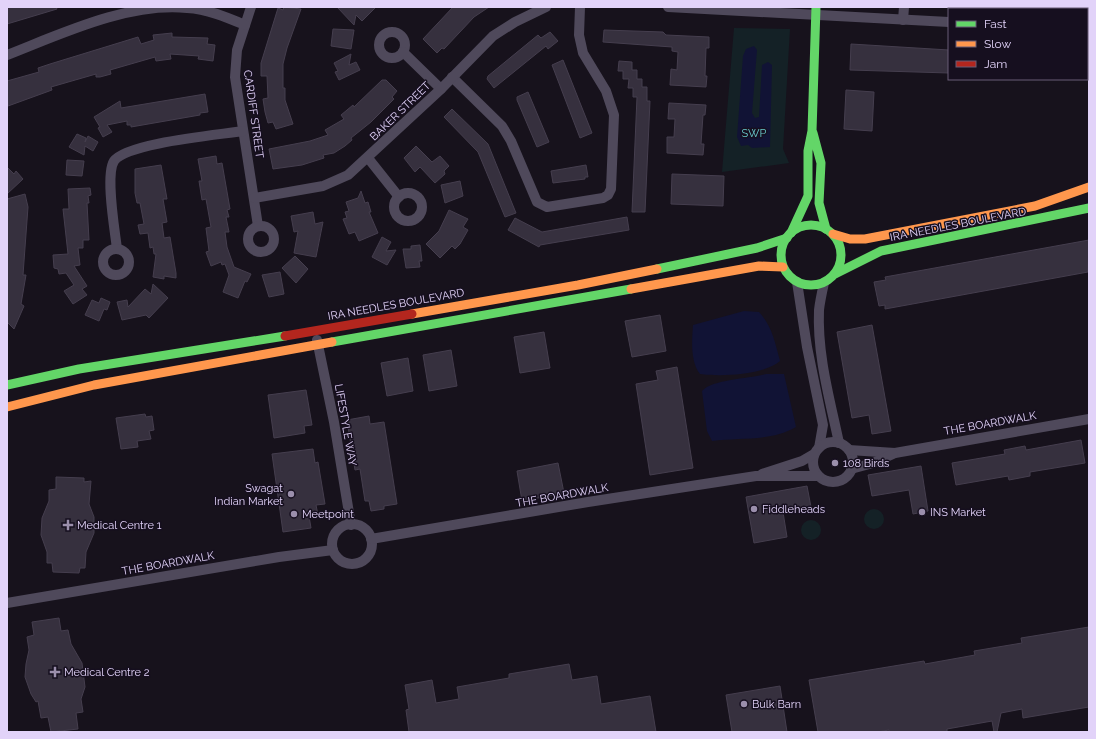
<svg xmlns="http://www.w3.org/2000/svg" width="1096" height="739" font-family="Raleway,sans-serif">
	<rect width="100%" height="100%" fill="#17121c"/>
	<g fill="#142126">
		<polygon points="734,28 790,29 783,149 789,163 722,172"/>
		<circle cx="874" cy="519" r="10"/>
		<circle cx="811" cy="530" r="10"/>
	</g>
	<g fill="#111335">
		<polygon points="754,46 757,50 752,113 755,118 759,117 762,65 768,62 772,65 770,147 752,148 748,145 741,146 737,137 743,56 746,49"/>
		<path d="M744,311L759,312C772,326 775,342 780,361C764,375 721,377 700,374C690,361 692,340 693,325Z"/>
		<path d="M766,374H784L796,427C770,442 741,437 712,441L707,431L702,391C713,379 750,379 766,374Z"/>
	</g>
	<g fill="#36303e" stroke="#453e4e">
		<polygon points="7,7 56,7 57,9 7,24"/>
		<polygon points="284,7 301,9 287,48 283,64 283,88 285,88 285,100 293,124 276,129 273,122 268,123 265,112 263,99 268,98 267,76 261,76 261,63 278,8 283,10"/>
		<polygon points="337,7 376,7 362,21 356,15 354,25"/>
		<polygon points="453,7 489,7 474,17 444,49 442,48 437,53 423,39"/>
		<polygon points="333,29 354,30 351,49 331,46"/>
		<polygon points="604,30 663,32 666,35 709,37 709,48 706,48 705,76 707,76 706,87 670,85 671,69 677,70 678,52 672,51 672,47 603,42"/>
		<polygon points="550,32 558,41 548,49 546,46 494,88 487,79 488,76 538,35 541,38"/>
		<polygon points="172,33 172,37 208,38 207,44 215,45 213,61 198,59 199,56 170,54 171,59 156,61 155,57 110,70 111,74 100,77 96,77 96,74 51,87 52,90 8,106 7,81 39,72 38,68 50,64 138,37 141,44 154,40 153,35"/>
		<polygon points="851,44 949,50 949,73 850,70"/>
		<polygon points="351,54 349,65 356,62 360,70 339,80 335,72 338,71 334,63"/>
		<polygon points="563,60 592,133 580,138 552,65"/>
		<polygon points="619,61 632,62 632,70 637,70 637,79 642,79 642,87 647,87 647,101 650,101 645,212 632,212 637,97 633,97 633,88 628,88 629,79 623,79 623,71 618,71"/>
		<polygon points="382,80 386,80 397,91 392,97 394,99 371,122 351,138 352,140 345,146 334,153 323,155 324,158 302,165 273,169 269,149 310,141 328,135 325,130 344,119 341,115 353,105 354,107"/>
		<polygon points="846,90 874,92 872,131 844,129"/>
		<polygon points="528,92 549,142 537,147 517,100 517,97"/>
		<polygon points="205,94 208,112 200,113 200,115 131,127 131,125 127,125 127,121 107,125 112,132 103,137 98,128 100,127 94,117 120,101 121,108"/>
		<polygon points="669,103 706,105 705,115 703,115 701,144 704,144 703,155 667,153 667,137 674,137 675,119 668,119"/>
		<polygon points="452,109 488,144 516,213 505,217 478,152 444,117"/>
		<polygon points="77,134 86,138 85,142 88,136 98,142 93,151 85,146 84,155 69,147"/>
		<polygon points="416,146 432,162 440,156 449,166 444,171 445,174 435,183 420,167 415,172 404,158"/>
		<polygon points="216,156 217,164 222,163 230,209 227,210 229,217 226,217 229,232 225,232 227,247 234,267 251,274 247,282 245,281 238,298 223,292 229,275 225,264 222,265 221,262 211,266 206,252 209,251 206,228 211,227 206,199 202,200 199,181 202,181 198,159"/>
		<polygon points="67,160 84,161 82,176 66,175"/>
		<polygon points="161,165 167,199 163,199 167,222 162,223 164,238 170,237 176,273 176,278 164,276 164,279 153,277 156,254 154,254 153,247 150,248 148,233 140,234 138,225 144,224 140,203 137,203 135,193 135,169"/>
		<polygon points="586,165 588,177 585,177 585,179 553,183 551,171"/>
		<polygon points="7,167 14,174 16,171 23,179 7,194"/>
		<polygon points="672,174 724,176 723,206 671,204"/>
		<polygon points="460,181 463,196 445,203 441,185"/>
		<polygon points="90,188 91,195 88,196 89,203 87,203 89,240 83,240 83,248 78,248 80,265 74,266 87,286 82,289 87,295 73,304 64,291 74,285 66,273 59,274 58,269 54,268 53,255 68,254 63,209 69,209 68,189"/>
		<polygon points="361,191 365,203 368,202 371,212 369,212 378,233 359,241 355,232 349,234 343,219 347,218 345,212 349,211 346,202 358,198"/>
		<polygon points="25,194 28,207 23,275 26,275 21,304 24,306 14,329 7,322 7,199"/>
		<polygon points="449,210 468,219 463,227 468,230 460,244 455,249 452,246 440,258 426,244 439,231"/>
		<polygon points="313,212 315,224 323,222 316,257 294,253 298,231 294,232 291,216"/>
		<polygon points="627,217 629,230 540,245 539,247 508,230 515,218 542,232"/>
		<polygon points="382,237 391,242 386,251 396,250 387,265 372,257"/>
		<polygon points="1089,240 1088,272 885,309 885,305 879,306 874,282 886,280 885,277"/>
		<polygon points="420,245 422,261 419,261 420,267 406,268 403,249 411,249 411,246"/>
		<polygon points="295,256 308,269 296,283 282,268"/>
		<polygon points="280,272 284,294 269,297 262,275"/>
		<polygon points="153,284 168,298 149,318 146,315 122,320 117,302 127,300 128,307 145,289 151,294"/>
		<polygon points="101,298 110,302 107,310 104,309 99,321 85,315 92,300 99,303"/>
		<polygon points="660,315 666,351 632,357 625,321"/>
		<polygon points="872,325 891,431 872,434 869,415 852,418 837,332"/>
		<polygon points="544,332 550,368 520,373 514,337"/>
		<polygon points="451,350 457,386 429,391 423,355"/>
		<polygon points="408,358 413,391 387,396 381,363"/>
		<polygon points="677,367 693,468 650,475 636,384 658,380 656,371"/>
		<polygon points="306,390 312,425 304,426 305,433 274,438 268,395"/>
		<polygon points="145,414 146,417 152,416 154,430 149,431 151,439 137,441 138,447 121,449 116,418"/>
		<polygon points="369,416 370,424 384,422 397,504 384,506 384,509 371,511 369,501 365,501 360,469 355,470 347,420"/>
		<polygon points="1081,440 1085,463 1030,472 1030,476 1009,480 1008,476 956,485 952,463 1005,454 1004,450 1025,446 1026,450"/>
		<polygon points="313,449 315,463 318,462 325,504 316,505 318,515 309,516 311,528 283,532 272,454"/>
		<polygon points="558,463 564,493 522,501 517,471"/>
		<polygon points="921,466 928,511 913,514 909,490 872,496 868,475"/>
		<polygon points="56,477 84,478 84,482 91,481 89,504 94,517 94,533 86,552 85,568 80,568 79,573 53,572 52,563 47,563 47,552 41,535 42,518 49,501 49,490 56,489"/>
		<polygon points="807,486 811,507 783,512 787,537 754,543 746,497"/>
		<polygon points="59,618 61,631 68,630 71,644 82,663 85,687 81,699 83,712 76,713 78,729 51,732 48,717 41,718 38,701 36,702 31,694 25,677 26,664 29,650 27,637 34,635 32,622"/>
		<polygon points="1089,627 1089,707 1023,718 1022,709 1001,713 997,732 994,732 992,721 947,729 947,732 889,732 889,730 877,732 818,732 809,680 924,661 925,664 975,655 974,651 1022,643 1021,638"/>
		<polygon points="569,664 572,680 597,676 601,704 650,696 656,732 409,732 406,710 409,709 405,685 432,680 436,703 459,699 457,687 509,678 509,674"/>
		<polygon points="780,686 787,732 732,732 726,695"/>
	</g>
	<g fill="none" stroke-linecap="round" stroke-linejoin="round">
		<g stroke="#4f495b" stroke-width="10">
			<polyline points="251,7 237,50 235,77 258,226"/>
			<polyline points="668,7 949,22"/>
			<polyline points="903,20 904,7"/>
			<polyline points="1087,28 1089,28"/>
			<circle cx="392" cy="45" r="13"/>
			<polyline points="403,52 441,89"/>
			<path d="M7,55C61,34 128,2 187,8C207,9 226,17 245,25"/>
			<polyline points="452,77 502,126 511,141 537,202 547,207 603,198 608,195 611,189 614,115 606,91 583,53 579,35 580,7"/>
			<polyline points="368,158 399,197"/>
			<circle cx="408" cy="207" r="14"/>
			<polyline points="254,198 323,186 348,175 441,89 493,36 515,22 546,7"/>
			<circle cx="261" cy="239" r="13"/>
			<path d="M117,249C115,231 105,175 114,161C126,143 218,135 243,131"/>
			<circle cx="116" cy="262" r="13"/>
			<polyline points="797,282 807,347 823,425 819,448"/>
			<path d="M824,283C822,292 820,301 819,310C817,355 830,400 839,443"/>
			<polyline points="317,340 334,422 351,525"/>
			<circle cx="833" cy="462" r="20"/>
			<polyline points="849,450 895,453 1089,419"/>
			<polyline points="851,469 873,463 893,454"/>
			<polyline points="762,474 802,461 814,454"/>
			<circle cx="352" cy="544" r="20"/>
			<polyline points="371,539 588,502 756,476 818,476"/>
			<polyline points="7,603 279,557 333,550"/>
		</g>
		<g stroke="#63d668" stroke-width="9">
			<polyline points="813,133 821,163 819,203 826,229"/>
			<circle cx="811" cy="255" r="30"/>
			<polyline points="791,233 808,196 808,151 812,131 816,7"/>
			<polyline points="657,269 757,248 787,238"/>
			<polyline points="835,274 881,251 1089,208"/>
			<polyline points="332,342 631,289"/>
			<polyline points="7,385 79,369 285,336"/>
		</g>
		<g stroke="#ff974d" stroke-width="9">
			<polyline points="833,234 850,239 865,239 1035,206 1089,187"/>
			<polyline points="631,289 759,266 783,267"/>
			<polyline points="412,314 578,285 657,269"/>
			<polyline points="7,407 94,385 332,342"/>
		</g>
		<polyline stroke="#b3261e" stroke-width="9" points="285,336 412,314"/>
	</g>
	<g fill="#9b8fac" stroke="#160f1f" stroke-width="1.5">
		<circle cx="835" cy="463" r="4"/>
		<circle cx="291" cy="494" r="4"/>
		<circle cx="754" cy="509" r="4"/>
		<circle cx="922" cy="512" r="4"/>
		<circle cx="294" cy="514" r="4"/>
		<path d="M66 519h4v4h4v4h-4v4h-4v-4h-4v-4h4z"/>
		<path d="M53 666h4v4h4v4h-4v4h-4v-4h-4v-4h4z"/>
		<circle cx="744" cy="704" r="4"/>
	</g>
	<g text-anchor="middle" stroke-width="3" stroke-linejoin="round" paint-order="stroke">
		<g font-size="11" fill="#e2d3f9" stroke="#160f1f">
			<text transform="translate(400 111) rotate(-44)" y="4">BAKER STREET</text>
			<text transform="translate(254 114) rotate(82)" y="4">CARDIFF STREET</text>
			<text transform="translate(958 224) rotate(-11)" y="4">IRA NEEDLES BOULEVARD</text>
			<text transform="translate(396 304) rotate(-10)" y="4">IRA NEEDLES BOULEVARD</text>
			<text transform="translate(990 423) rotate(-10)" y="4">THE BOARDWALK</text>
			<text transform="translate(346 425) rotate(80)" y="4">LIFESTYLE WAY</text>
			<text transform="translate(562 495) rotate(-10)" y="4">THE BOARDWALK</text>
			<text transform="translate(168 563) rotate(-10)" y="4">THE BOARDWALK</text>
		</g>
		<g font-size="11" fill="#69cccf" stroke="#160f1f">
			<text x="754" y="137">SWP</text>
		</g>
		<g font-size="11" fill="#e2d3f9" stroke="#160f1f" text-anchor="start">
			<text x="843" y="467">108 Birds</text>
			<text x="283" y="492" text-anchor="end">Swagat<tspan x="283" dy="13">Indian Market</tspan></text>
			<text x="762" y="513">Fiddleheads</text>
			<text x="930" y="516">INS Market</text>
			<text x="302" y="518">Meetpoint</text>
			<text x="77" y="529">Medical Centre 1</text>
			<text x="64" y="676">Medical Centre 2</text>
			<text x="752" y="708">Bulk Barn</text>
		</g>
	</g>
	<rect width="1096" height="739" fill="none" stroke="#e2d3f9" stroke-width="16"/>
	<rect x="948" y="8" width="140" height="72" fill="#160f1f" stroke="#685d76"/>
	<rect x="956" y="21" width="20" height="6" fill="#63d668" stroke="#685d76"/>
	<text x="984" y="28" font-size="12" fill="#e2d3f9">Fast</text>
	<rect x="956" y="41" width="20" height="6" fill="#ff974d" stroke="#685d76"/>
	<text x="984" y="48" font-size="12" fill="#e2d3f9">Slow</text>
	<rect x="956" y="61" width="20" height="6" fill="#b3261e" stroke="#685d76"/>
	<text x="984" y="68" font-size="12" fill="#e2d3f9">Jam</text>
</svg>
